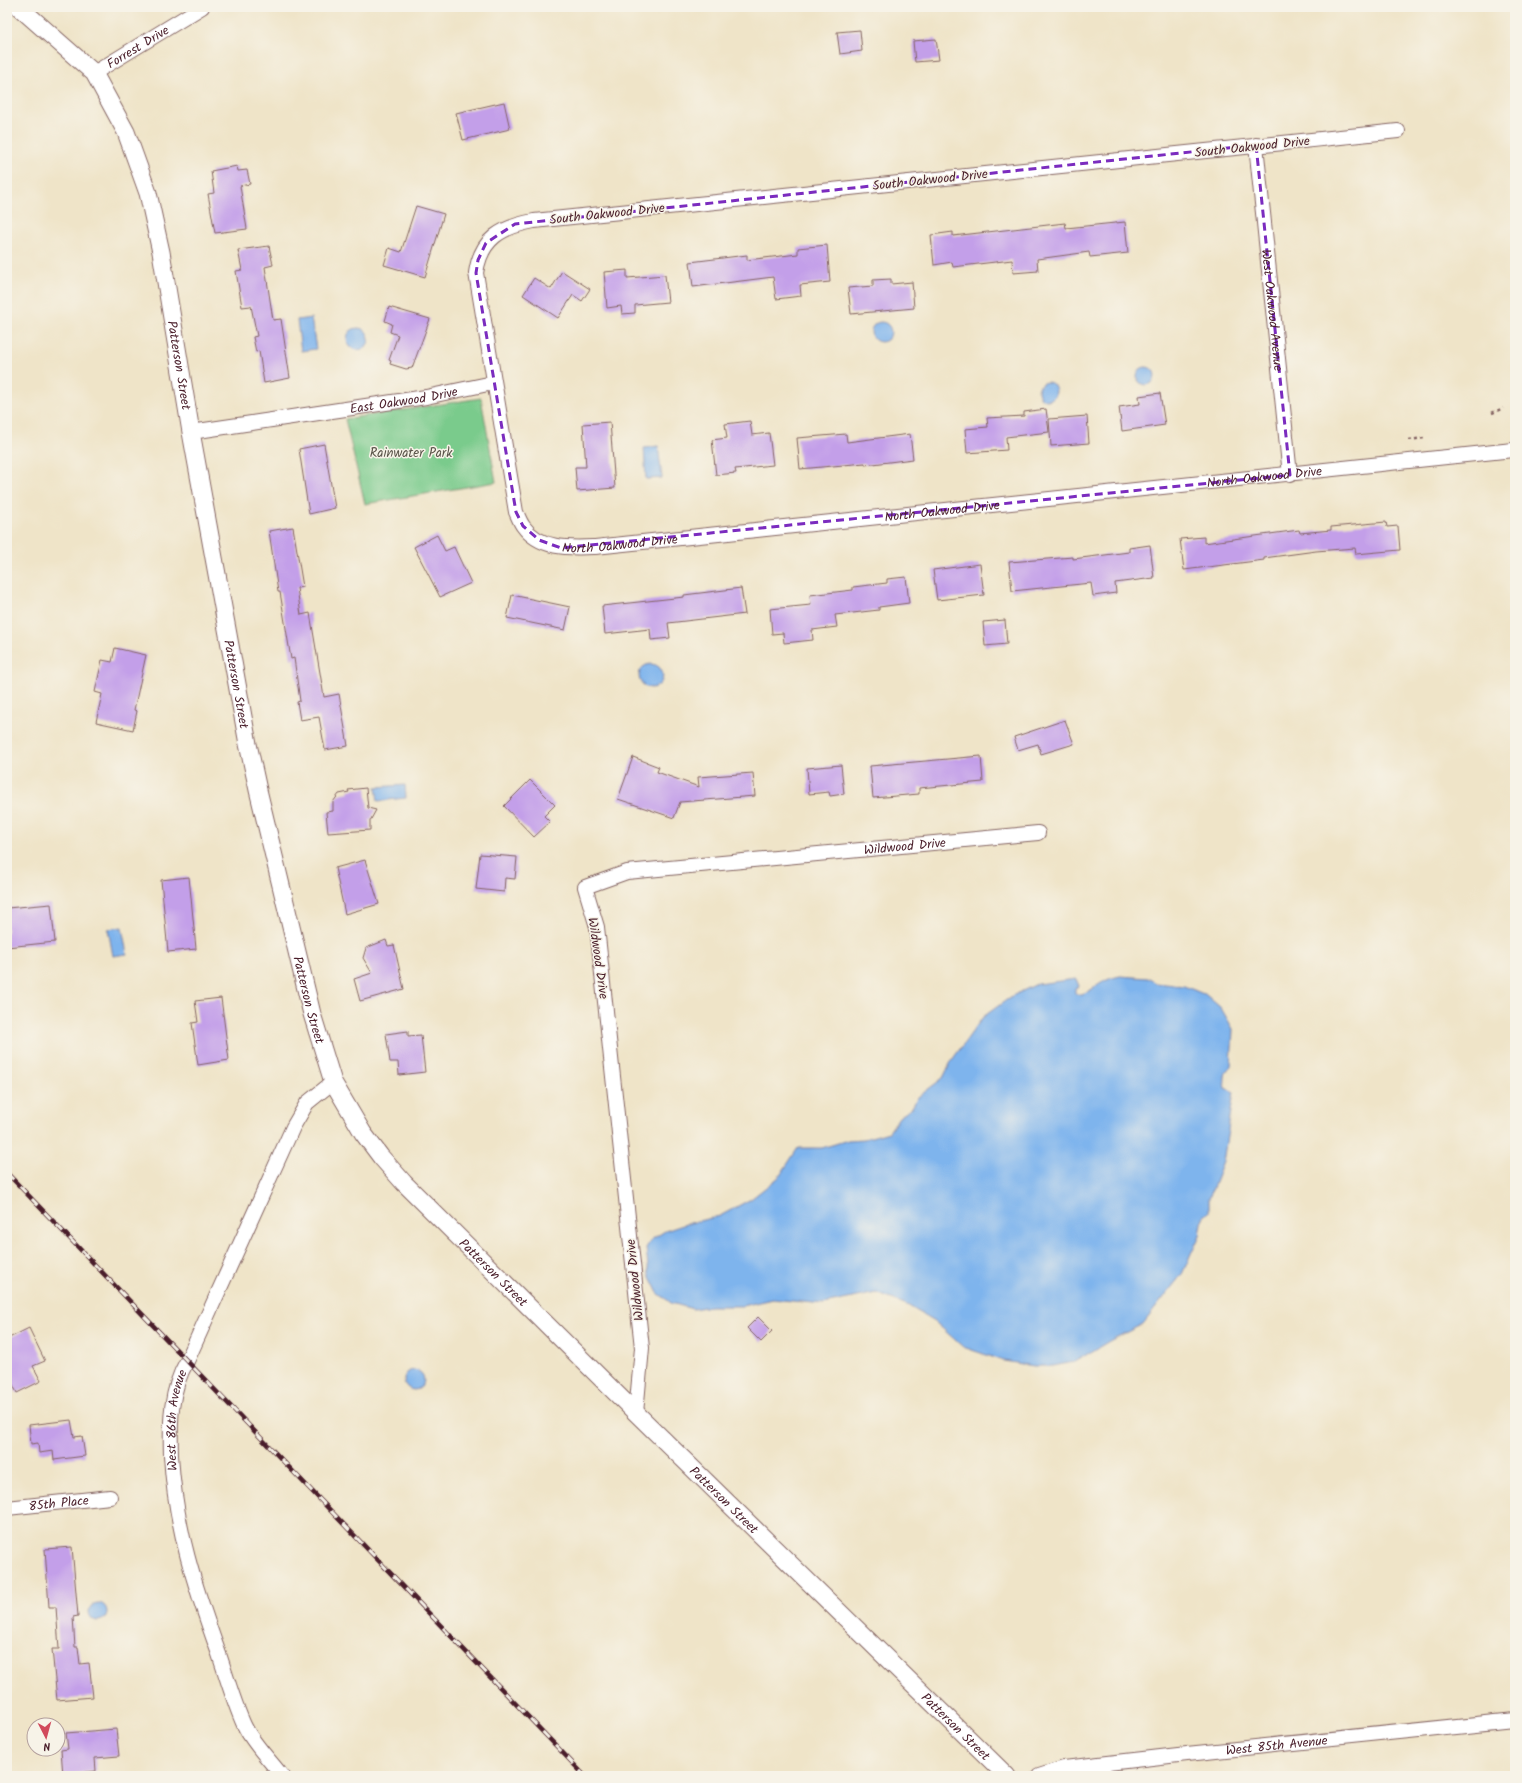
<svg xmlns="http://www.w3.org/2000/svg" width="1522" height="1783" font-family="Kalam,sans-serif">
	<rect width="100%" height="100%" fill="#f7f3e8"/>
	<filter id="ink" filterUnits="userSpaceOnUse"><feTurbulence type="fractalNoise" baseFrequency=".025" numOctaves="2"/><feDisplacementMap in="SourceGraphic" scale="8" xChannelSelector="R" yChannelSelector="G"/><feConvolveMatrix kernelMatrix="1 2 1 2 8 2 1 2 1" color-interpolation-filters="sRGB"/></filter>
	<filter id="wash" filterUnits="userSpaceOnUse"><feTurbulence type="fractalNoise" baseFrequency=".012" numOctaves="4" result="noise"/><feDisplacementMap in="SourceGraphic" scale="16" xChannelSelector="R" yChannelSelector="G"/><feGaussianBlur stdDeviation="0.9" result="paint"/><feColorMatrix in="noise" values="0 0 0 0 0 0 0 0 0 0 0 0 0 0 0 0 0 1.4 0 .05"/><feComposite in="paint" operator="in"/></filter>
	<g filter="url(#wash)">
		<rect width="100%" height="100%" fill="#efe4c8"/>
		<polygon fill="#7acb8c" stroke="#62755c" points="481,398 496,482 365,504 345,419"/>
		<g fill="#7eb4ed" stroke="#646a8c">
			<polygon points="311,318 316,349 301,351 297,320"/>
			<circle cx="881" cy="332" r="10"/>
			<circle cx="358" cy="339" r="11"/>
			<circle cx="1146" cy="376" r="9"/>
			<circle cx="1047" cy="391" r="9"/>
			<polygon points="658,446 662,478 646,479 644,448"/>
			<circle cx="651" cy="676" r="12"/>
			<polygon points="405,785 406,798 378,801 376,787"/>
			<polygon points="122,927 127,954 113,956 108,929"/>
			<path d="M1120,976L1148,978L1156,983L1184,986L1206,995L1221,1008L1233,1029L1231,1066C1224,1072 1224,1079 1226,1088L1234,1092L1223,1162L1209,1198V1212L1203,1217L1200,1235L1182,1274L1143,1324L1111,1340L1074,1362L1053,1366H1034L1004,1361L963,1347L934,1321L907,1305L876,1293L824,1304L772,1299L742,1306H711L693,1309L671,1303L658,1293L649,1275L646,1248L651,1240L665,1231L686,1224L720,1216L751,1199L779,1177L798,1148H822L848,1140L864,1139L889,1132L899,1117L911,1109L918,1097L943,1078L952,1060L983,1017L1012,996L1037,984L1076,979L1079,986L1075,988V994C1087,996 1097,984 1107,980C1111,978 1116,977 1120,976Z"/>
			<circle cx="414" cy="1380" r="10"/>
			<circle cx="98" cy="1612" r="9"/>
		</g>
		<g id="blocks">
			<g fill="#c39fe9">
				<polygon points="860,30 862,51 840,54 837,32"/>
				<polygon points="936,39 939,60 915,62 913,41"/>
				<polygon points="504,102 510,129 463,140 456,113"/>
				<polygon points="237,166 238,171 247,170 250,184 240,186 247,229 215,233 208,194 214,193 211,171"/>
				<polygon points="416,206 444,214 425,277 384,265 389,248 401,252"/>
				<polygon points="1125,222 1128,253 1090,257 1089,252 1037,259 1038,271 1013,273 1012,260 953,267 952,262 934,265 931,235 953,232 953,236 1065,223 1066,228"/>
				<polygon points="827,245 830,282 800,285 801,296 776,299 773,277 693,287 690,262 747,255 747,260 798,254 798,248"/>
				<polygon points="269,246 273,265 265,267 273,320 281,319 290,378 264,383 259,351 256,352 253,337 257,336 251,306 242,307 236,271 242,270 238,250"/>
				<polygon points="627,270 627,278 665,275 668,302 635,305 635,313 622,314 621,306 607,308 604,272"/>
				<polygon points="562,271 590,289 582,301 573,295 558,318 523,295 534,278 551,289"/>
				<polygon points="891,279 891,284 912,282 914,308 851,314 848,288 873,286 873,280"/>
				<polygon points="389,307 430,319 412,368 406,369 390,364 391,361 389,360 398,335 390,332 392,324 385,321"/>
				<polygon points="1160,393 1165,425 1122,431 1119,407 1140,404 1139,396"/>
				<polygon points="1046,409 1049,432 1006,437 1007,450 967,453 965,429 988,427 987,418 1024,416 1024,412"/>
				<polygon points="1087,416 1089,443 1051,446 1049,419"/>
				<polygon points="750,421 752,435 769,433 773,465 735,469 736,473 716,475 712,440 727,438 725,424"/>
				<polygon points="610,422 615,488 577,491 575,467 586,467 583,424"/>
				<polygon points="846,434 847,442 910,434 913,459 865,465 865,463 800,469 797,438"/>
				<polygon points="324,444 335,508 309,514 299,449"/>
				<polygon points="1386,522 1387,527 1398,526 1400,550 1356,554 1355,548 1316,551 1264,558 1264,560 1184,570 1180,539 1204,537 1204,543 1299,530 1300,533 1331,530 1331,527"/>
				<polygon points="293,527 303,587 297,588 301,615 310,613 324,697 339,694 348,746 325,750 319,717 300,720 297,702 300,701 294,658 291,659 280,592 278,592 269,531"/>
				<polygon points="437,535 445,551 454,547 471,583 440,597 414,547"/>
				<polygon points="1150,545 1154,578 1115,583 1116,593 1093,596 1091,583 1012,591 1009,562 1073,557 1073,559 1129,552 1129,548"/>
				<polygon points="980,564 984,595 937,600 933,570"/>
				<polygon points="906,577 909,603 879,607 879,610 835,615 837,627 812,630 813,640 784,643 783,633 772,634 770,609 811,605 810,595 853,590 853,587 887,583 887,579"/>
				<polygon points="741,588 745,614 668,623 670,638 651,640 650,629 605,634 602,606 684,597 684,595"/>
				<polygon points="512,595 570,607 565,630 507,618"/>
				<polygon points="1005,620 1007,644 985,646 983,622"/>
				<polygon points="115,648 146,655 134,710 137,711 133,730 96,722 102,694 95,692 102,660 112,662"/>
				<polygon points="1065,720 1074,744 1041,754 1038,744 1018,750 1014,737"/>
				<polygon points="981,756 983,782 919,788 919,794 873,798 870,766"/>
				<polygon points="633,757 659,767 657,772 699,787 698,777 753,773 755,796 680,802 674,818 618,799"/>
				<polygon points="841,765 844,794 830,796 829,792 809,794 807,768"/>
				<polygon points="530,780 555,805 544,816 550,822 534,837 504,806"/>
				<polygon points="366,788 368,808 376,810 370,821 370,830 328,833 326,812 333,811 333,802 339,794 349,792 348,790"/>
				<polygon points="480,854 517,857 515,879 505,878 504,892 476,889"/>
				<polygon points="365,860 379,904 345,914 335,868"/>
				<polygon points="189,877 196,949 168,952 161,880"/>
				<polygon points="51,904 55,942 7,947 7,908"/>
				<polygon points="386,940 388,946 394,945 404,989 360,1001 354,979 372,973 363,958 366,948"/>
				<polygon points="221,998 229,1060 198,1065 192,1023 198,1022 195,1001"/>
				<polygon points="408,1031 408,1036 421,1035 425,1072 399,1075 398,1062 390,1062 386,1034"/>
				<polygon points="758,1317 772,1331 761,1342 747,1328"/>
				<polygon points="29,1328 45,1361 33,1366 41,1381 17,1393 7,1373 7,1339"/>
				<polygon points="71,1420 74,1437 82,1436 85,1456 54,1460 53,1451 39,1453 38,1443 31,1444 29,1425"/>
				<polygon points="72,1547 78,1616 73,1617 75,1647 78,1647 80,1664 89,1663 93,1697 57,1700 52,1649 59,1649 56,1607 49,1607 45,1549"/>
				<polygon points="116,1729 119,1756 95,1758 96,1771 63,1775 61,1750 68,1749 66,1733"/>
			</g>
		</g>
	</g>
	<g filter="url(#ink)">
		<use href="#blocks" fill-opacity="0" stroke="#846462" stroke-width="1"/>
		<g fill="none" stroke-linecap="round" stroke-linejoin="round">
			<defs>
				<g id="minor">
					<path id="s1" d="M94,73L202,7"/>
					<path id="s2" d="M1398,131L534,221C502,227 481,238 476,273L516,512C518,516 520,522 523,526C540,550 570,548 595,547L1513,450"/>
					<path id="s3" d="M1256,145L1290,475"/>
					<path id="s4" d="M191,432L426,397L493,383"/>
					<path id="s5" d="M636,1413L642,1348L597,927L585,887L627,872L1038,833"/>
					<path id="s6" d="M7,1508L110,1497"/>
					<path id="s7" d="M282,1776C270,1760 253,1744 244,1725C234,1703 227,1678 219,1654C195,1587 175,1527 171,1455C170,1421 170,1391 187,1361L293,1127L307,1103L333,1082"/>
					<path id="s8" d="M1039,1776L1064,1768L1187,1754L1515,1720"/>
				</g>
				<g id="tertiary">
					<path id="s9" d="M19,7L94,73L126,132L148,193L161,252L191,432L248,744L258,790L312,1014L333,1082L363,1133L381,1157L404,1183L636,1413L1007,1776"/>
				</g>
			</defs>
			<use href="#minor" stroke="#846462" stroke-width="16"/>
			<use href="#tertiary" stroke="#846462" stroke-width="19"/>
			<g stroke="#846462" stroke-width="2.5" stroke-dasharray="3 3" stroke-linecap="butt">
				<polyline points="1492,413 1503,408"/>
				<polyline points="1409,440 1424,438"/>
			</g>
			<use href="#minor" stroke="#fff" stroke-width="14"/>
			<use href="#tertiary" stroke="#fff" stroke-width="17"/>
			<defs>
				<polyline id="rail" points="7,1173 585,1776"/>
			</defs>
			<use href="#rail" stroke="#4a1f2b" stroke-width="4.5"/>
			<use href="#rail" stroke="#f7f3e8" stroke-width="3" stroke-dasharray="9" stroke-linecap="butt"/>
		</g>
	</g>
	<path fill="none" stroke="#7b2cbf" stroke-width="3" stroke-dasharray="8 5" stroke-linejoin="round" d="M1256,145L1290,475L561,548L539,540L523,526L516,512L476,273L478,260L486,243L515,224Z"/>
	<g text-anchor="middle" stroke-width="3" stroke-linejoin="round" paint-order="stroke">
		<g font-size="13" fill="#4a1f2b" stroke="#f7f3e8">
			<text dy="5" stroke="none"><textPath href="#s1" startOffset="51">Forrest Drive</textPath></text>
			<text transform="translate(1252 146) rotate(-6)" y="5">South Oakwood Drive</text>
			<text transform="translate(930 179) rotate(-6)" y="5">South Oakwood Drive</text>
			<text transform="translate(607 213) rotate(-6)" y="5">South Oakwood Drive</text>
			<text dy="5" stroke="none"><textPath href="#s3" startOffset="166">West Oakwood Avenue</textPath></text>
			<text dy="5" stroke="none"><textPath href="#s9" startOffset="407">Patterson Street</textPath></text>
			<text dy="5" stroke="none"><textPath href="#s4" startOffset="215">East Oakwood Drive</textPath></text>
			<text dy="5" stroke="none"><textPath href="#s2" startOffset="1963">North Oakwood Drive</textPath></text>
			<text dy="5" stroke="none"><textPath href="#s2" startOffset="1639">North Oakwood Drive</textPath></text>
			<text dy="5" stroke="none"><textPath href="#s2" startOffset="1315">North Oakwood Drive</textPath></text>
			<text dy="5" stroke="none"><textPath href="#s9" startOffset="731">Patterson Street</textPath></text>
			<text dy="5" stroke="none"><textPath href="#s5" startOffset="854">Wildwood Drive</textPath></text>
			<text transform="translate(599 958) rotate(82)" y="5">Wildwood Drive</text>
			<text dy="5" stroke="none"><textPath href="#s9" startOffset="1055">Patterson Street</textPath></text>
			<text dy="5" stroke="none"><textPath href="#s9" startOffset="1391">Patterson Street</textPath></text>
			<text transform="translate(634 1280) rotate(-96)" y="5">Wildwood Drive</text>
			<text dy="5" stroke="none"><textPath href="#s7" startOffset="380">West 86th Avenue</textPath></text>
			<text dy="5" stroke="none"><textPath href="#s9" startOffset="1715">Patterson Street</textPath></text>
			<text dy="5" stroke="none"><textPath href="#s6" startOffset="52">85th Place</textPath></text>
			<text dy="5" stroke="none"><textPath href="#s9" startOffset="2039">Patterson Street</textPath></text>
			<text dy="5" stroke="none"><textPath href="#s8" startOffset="240">West 85th Avenue</textPath></text>
		</g>
		<g font-size="13" fill="#585348" stroke="#f7f3e8">
			<text x="411" y="457">Rainwater Park</text>
		</g>
	</g>
	<rect width="1522" height="1783" fill="none" stroke="#f7f3e8" stroke-width="24"/>
	<g transform="translate(46 1737) rotate(174)"><circle r="19" fill="#f7f3e8" stroke="#b29e9c"/>
	<path d="M0-3L7 15L0 10L-7 15Z" fill="#d1495b"/>
	<text y="-6" font-size="11" font-weight="bold" text-anchor="middle" fill="#4a1f2b">N</text>
	</g>
</svg>
